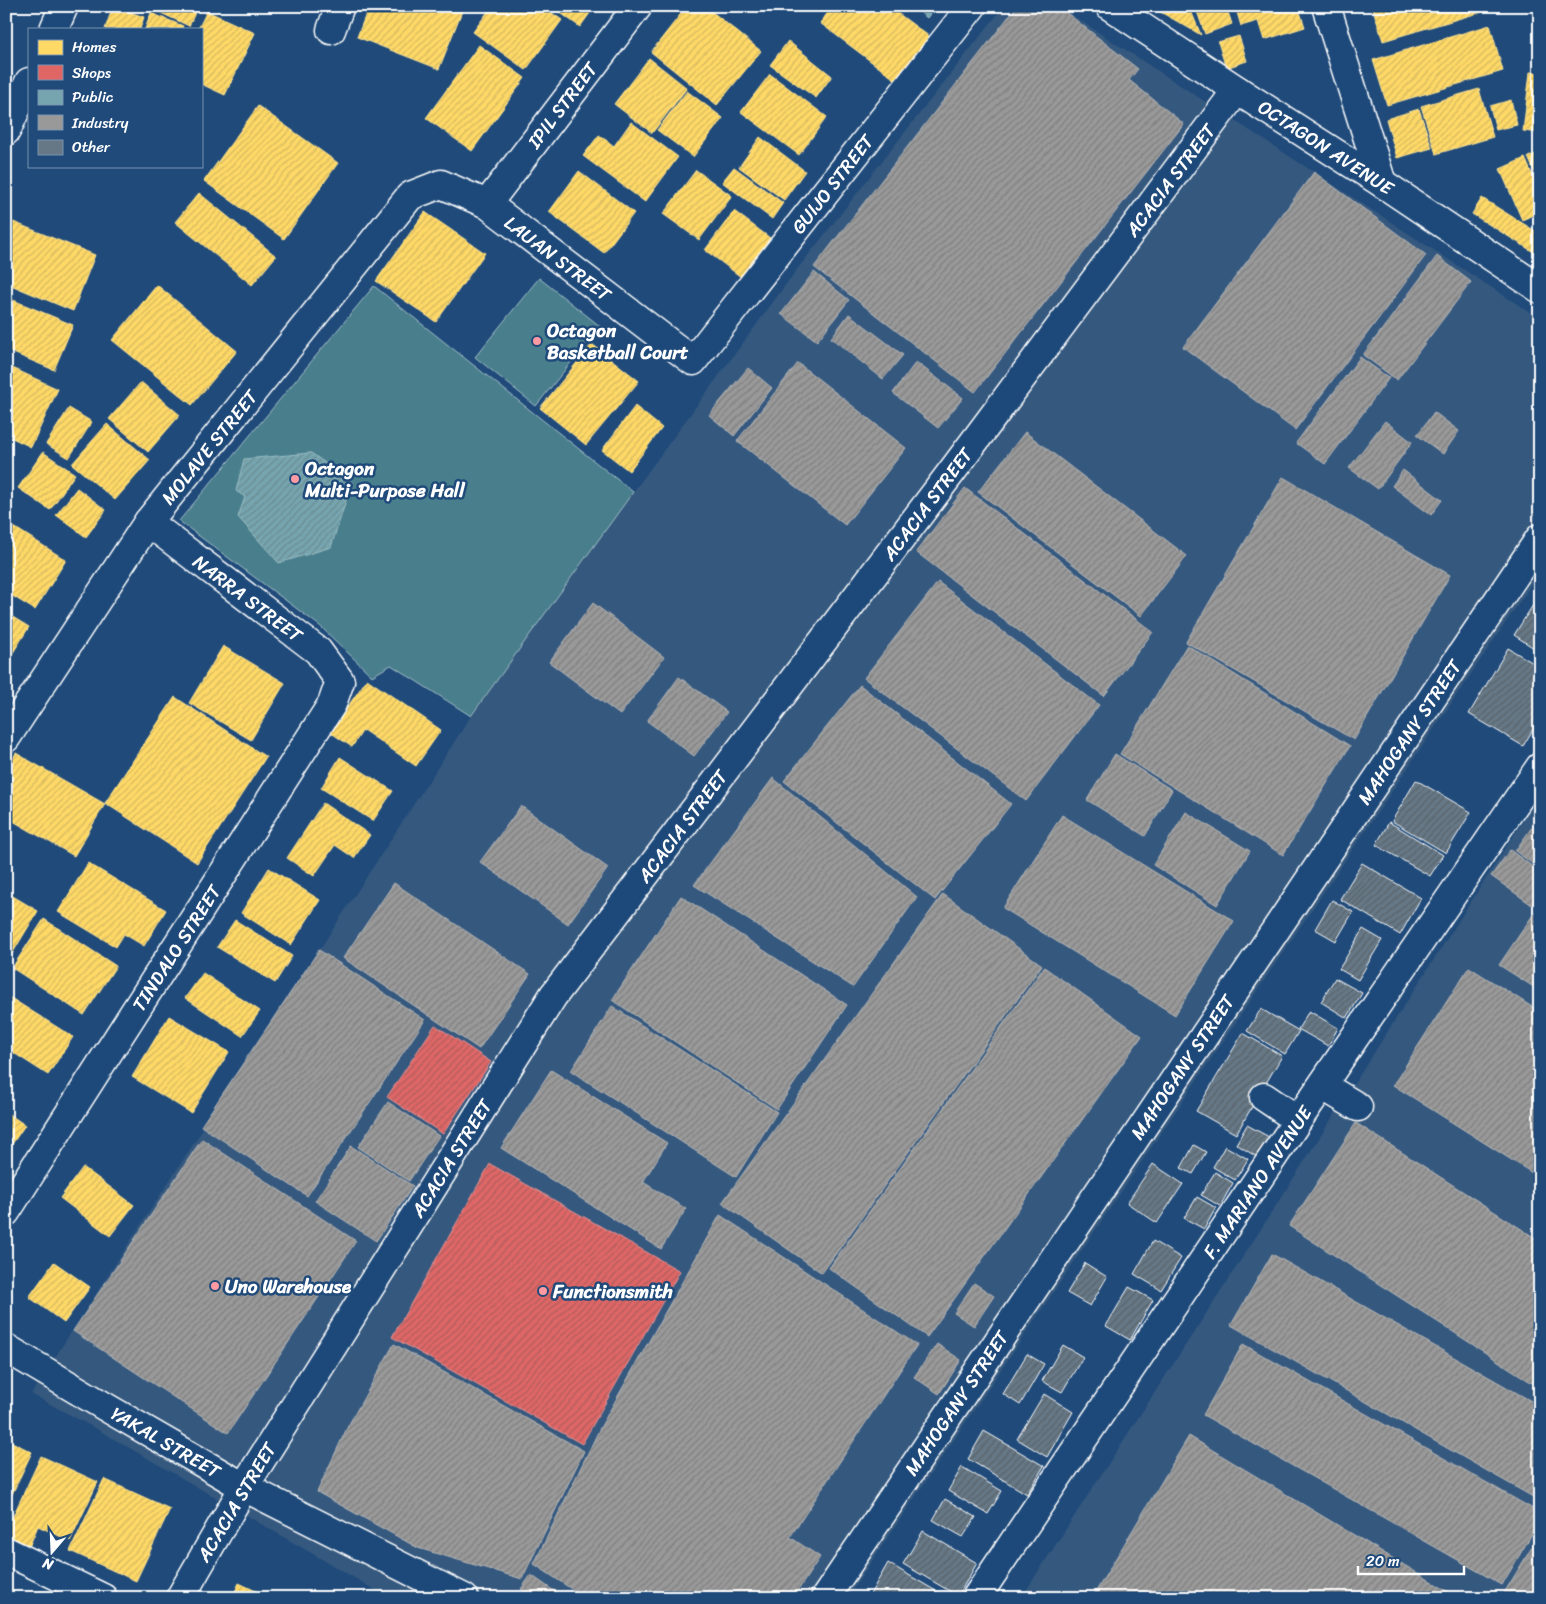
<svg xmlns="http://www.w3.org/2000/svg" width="1546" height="1604" font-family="Sriracha,sans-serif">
	<defs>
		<pattern id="homes-hatch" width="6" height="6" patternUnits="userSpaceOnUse" patternTransform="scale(1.25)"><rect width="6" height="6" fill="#ffd966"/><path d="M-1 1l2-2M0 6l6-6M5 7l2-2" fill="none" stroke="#d2b660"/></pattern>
		<pattern id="shops-hatch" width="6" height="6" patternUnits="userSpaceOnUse" patternTransform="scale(1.25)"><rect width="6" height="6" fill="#e06666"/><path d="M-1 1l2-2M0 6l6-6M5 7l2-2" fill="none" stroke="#ac5d5d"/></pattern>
		<pattern id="public-hatch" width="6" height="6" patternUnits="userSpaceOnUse" patternTransform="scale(1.25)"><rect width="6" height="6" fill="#76a5af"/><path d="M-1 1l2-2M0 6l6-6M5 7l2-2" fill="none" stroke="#698a91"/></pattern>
		<pattern id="industry-hatch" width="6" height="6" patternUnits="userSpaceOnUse" patternTransform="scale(1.25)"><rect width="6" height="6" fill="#999"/><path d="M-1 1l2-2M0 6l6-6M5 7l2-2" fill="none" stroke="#7e7e7e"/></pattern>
		<pattern id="building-hatch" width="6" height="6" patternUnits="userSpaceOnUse" patternTransform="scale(1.25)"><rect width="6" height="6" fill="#667886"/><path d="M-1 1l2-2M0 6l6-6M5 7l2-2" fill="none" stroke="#596269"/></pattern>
	</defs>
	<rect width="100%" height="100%" fill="#1f4a7a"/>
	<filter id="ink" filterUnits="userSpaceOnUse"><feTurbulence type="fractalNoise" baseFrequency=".02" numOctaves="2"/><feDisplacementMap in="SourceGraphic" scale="10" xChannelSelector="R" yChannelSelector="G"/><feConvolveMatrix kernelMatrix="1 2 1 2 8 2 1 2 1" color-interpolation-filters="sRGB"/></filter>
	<g filter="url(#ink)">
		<g fill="#34587e">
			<polygon points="1004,6 1058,6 1540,319 1540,572 847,1598 389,1598 100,1431 31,1394 471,716 633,492 795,272"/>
			<polygon points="1540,794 1540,1598 1021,1598 1255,1238"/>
		</g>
		<g fill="#497e8c" stroke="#a4bec6">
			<polygon points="539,278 600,326 536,406 475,357"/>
			<polygon points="374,286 633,492 471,716 391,665 372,676 320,626 179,521"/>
		</g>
		<g fill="url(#homes-hatch)" stroke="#ffe494">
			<polygon points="113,6 144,17 140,29 105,29"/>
			<polygon points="146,6 198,6 189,26"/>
			<polygon points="369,6 464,6 439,69 357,37"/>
			<polygon points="492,6 542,6 562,20 526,70 473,32"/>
			<polygon points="551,6 595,6 580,27"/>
			<polygon points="687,6 705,6 761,51 717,105 651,52"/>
			<polygon points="833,6 888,6 930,37 897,81 820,23"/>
			<polygon points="1150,6 1189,6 1201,35"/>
			<polygon points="1195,6 1226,6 1232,24 1205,34"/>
			<polygon points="1235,6 1298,6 1305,27 1264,40 1258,21 1241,26"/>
			<polygon points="1372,6 1483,6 1485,11 1383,41"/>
			<polygon points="207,11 255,33 225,95 201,84 201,29 198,29"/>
			<polygon points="151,13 183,26 182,29 145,29"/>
			<polygon points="1490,25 1503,71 1387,105 1373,60"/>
			<polygon points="1239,36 1247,61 1226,68 1218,42"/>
			<polygon points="788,41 832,76 816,98 770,65"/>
			<polygon points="479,45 525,78 472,151 426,118"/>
			<polygon points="649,58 687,88 652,133 614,104"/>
			<polygon points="1530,72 1540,73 1540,133 1523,131"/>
			<polygon points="770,74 827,117 799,155 741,112"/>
			<polygon points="1479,89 1493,137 1436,154 1421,106"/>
			<polygon points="687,91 723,118 693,157 657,130"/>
			<polygon points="1511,100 1517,125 1496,130 1490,106"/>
			<polygon points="258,106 338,163 284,239 204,181"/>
			<polygon points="1419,109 1432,148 1397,158 1386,119"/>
			<polygon points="631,122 678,157 645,202 583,156 599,135 614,146"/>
			<polygon points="760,137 805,171 784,200 739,167"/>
			<polygon points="1540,152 1540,185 1528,157"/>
			<polygon points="1525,158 1540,192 1540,212 1522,220 1500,169"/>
			<polygon points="734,167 783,203 772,219 722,182"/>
			<polygon points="696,170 732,196 699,240 663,214"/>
			<polygon points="579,171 634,213 604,253 549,212"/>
			<polygon points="199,193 276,256 252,285 175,222"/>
			<polygon points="1482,198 1540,234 1540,256 1472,214"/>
			<polygon points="734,211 770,238 741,277 705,250"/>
			<polygon points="425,212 485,253 436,322 376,281"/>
			<polygon points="6,219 95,255 73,311 6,283"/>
			<polygon points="157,285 237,351 192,405 112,340"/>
			<polygon points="6,297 73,325 54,370 6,350"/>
			<polygon points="592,344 639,381 586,445 540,408"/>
			<polygon points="6,365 58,389 31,447 6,435"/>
			<polygon points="141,382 180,415 148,452 109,419"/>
			<polygon points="635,406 662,428 629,471 602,450"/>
			<polygon points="69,408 92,422 69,458 46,444"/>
			<polygon points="107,424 150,460 115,500 72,464"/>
			<polygon points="43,452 75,474 50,510 18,488"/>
			<polygon points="77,488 106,510 86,537 56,515"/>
			<polygon points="6,522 66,560 35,610 6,592"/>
			<polygon points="6,613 29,627 6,664"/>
			<polygon points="223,646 285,683 251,740 189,703"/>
			<polygon points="367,679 441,730 416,766 363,730 352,747 330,732"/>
			<polygon points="175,697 266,757 197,863 105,803"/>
			<polygon points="16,753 105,804 74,856 6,817 6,770"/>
			<polygon points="340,757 393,791 373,821 321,788"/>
			<polygon points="323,803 370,835 354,858 335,845 314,876 287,858"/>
			<polygon points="88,863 166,910 144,946 124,934 116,947 58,912"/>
			<polygon points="269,868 320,900 291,945 241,913"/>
			<polygon points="6,892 38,911 6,964"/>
			<polygon points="44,919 116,966 84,1015 12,968"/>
			<polygon points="235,920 292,956 275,983 217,947"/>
			<polygon points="203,973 260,1011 242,1036 185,998"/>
			<polygon points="6,995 73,1037 48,1075 6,1048"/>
			<polygon points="169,1016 229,1052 191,1113 132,1077"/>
			<polygon points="6,1112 25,1125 6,1153"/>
			<polygon points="83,1167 134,1205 110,1236 60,1198"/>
			<polygon points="54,1262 90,1287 64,1323 29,1297"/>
			<polygon points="6,1439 32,1452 6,1507"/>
			<polygon points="41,1456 98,1482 70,1541 38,1526 29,1547 6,1536 6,1531"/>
			<polygon points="104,1479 170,1509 136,1581 70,1551"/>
			<polygon points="239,1583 271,1598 232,1598"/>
		</g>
		<g fill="url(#shops-hatch)" stroke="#e99494">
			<polygon points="435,1025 491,1062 443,1134 387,1097"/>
			<polygon points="490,1164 680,1271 582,1444 392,1337"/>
		</g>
		<g fill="url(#public-hatch)" stroke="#9fc0c7">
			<polygon points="912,6 936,6 927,18"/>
			<polygon points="311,453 352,482 331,547 279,563 238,517 245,497 236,491 244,459"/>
		</g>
		<g fill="url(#industry-hatch)" stroke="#b8b8b8">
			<polygon points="1017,6 1058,6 1138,69 1129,80 1184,124 975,392 814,267"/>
			<polygon points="1314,172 1426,255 1295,430 1183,347"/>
			<polygon points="1437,256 1471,282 1397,380 1363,355"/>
			<polygon points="814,272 849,300 817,341 781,314"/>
			<polygon points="849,314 903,355 883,379 831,338"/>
			<polygon points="1360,357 1389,378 1325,464 1296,443"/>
			<polygon points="916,362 963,398 938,428 893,393"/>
			<polygon points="798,363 906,448 845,525 737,441"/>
			<polygon points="748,368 772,388 734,436 709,415"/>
			<polygon points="1434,412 1459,431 1443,454 1417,435"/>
			<polygon points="1385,421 1412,442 1378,489 1349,468"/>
			<polygon points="1025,432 1187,556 1141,616 978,492"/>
			<polygon points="1403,470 1442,500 1431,515 1392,486"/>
			<polygon points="1283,477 1450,575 1354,740 1186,642"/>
			<polygon points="965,488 1153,632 1104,696 916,552"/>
			<polygon points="938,582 1099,705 1026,801 864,678"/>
			<polygon points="593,603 664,657 620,715 549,662"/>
			<polygon points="1187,645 1350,746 1283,855 1120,754"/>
			<polygon points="679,677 727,712 694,756 647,721"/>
			<polygon points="860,685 1011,804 935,900 784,781"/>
			<polygon points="1115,754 1172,790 1145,836 1087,800"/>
			<polygon points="773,778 917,897 853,987 694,885"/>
			<polygon points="521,806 608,868 568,924 480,862"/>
			<polygon points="1186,812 1250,851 1217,905 1153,865"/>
			<polygon points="1062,815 1234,921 1175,1015 1003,908"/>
			<polygon points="1535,823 1540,827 1540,869 1515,851"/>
			<polygon points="1510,850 1540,872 1540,894 1532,905 1491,876"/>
			<polygon points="394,883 530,974 479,1049 343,958"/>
			<polygon points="943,894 1042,965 822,1273 722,1203"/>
			<polygon points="681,896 847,1005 777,1109 612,1000"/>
			<polygon points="1539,906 1540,906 1540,991 1499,965"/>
			<polygon points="319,950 425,1020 307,1196 201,1126"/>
			<polygon points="1044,967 1142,1036 927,1337 829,1268"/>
			<polygon points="1469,967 1540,1012 1540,1178 1393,1085"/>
			<polygon points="612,1006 777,1112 736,1177 571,1071"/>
			<polygon points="551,1070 667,1143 643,1182 686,1209 661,1249 501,1148"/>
			<polygon points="388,1102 439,1136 409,1181 358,1147"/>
			<polygon points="1356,1123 1540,1241 1540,1388 1289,1226"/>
			<polygon points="202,1139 356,1241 228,1433 73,1331"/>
			<polygon points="351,1146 413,1186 376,1241 315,1201"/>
			<polygon points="720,1215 917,1345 790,1537 820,1557 793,1598 585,1598 534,1564 600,1428"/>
			<polygon points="1272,1254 1540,1406 1540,1501 1231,1325"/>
			<polygon points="974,1283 994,1296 974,1326 954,1313"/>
			<polygon points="394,1344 584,1451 522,1579 418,1548 317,1492 348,1426"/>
			<polygon points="937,1344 961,1360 939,1394 914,1377"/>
			<polygon points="1243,1344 1540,1513 1540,1520 1502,1585 1203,1415"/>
			<polygon points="1189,1436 1459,1598 1092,1598"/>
			<polygon points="1540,1534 1540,1598 1501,1598"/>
			<polygon points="531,1575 564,1598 534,1598 521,1589"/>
		</g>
		<g fill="url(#building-hatch)" stroke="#fff">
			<polygon points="1540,594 1540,652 1514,635"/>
			<polygon points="1508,648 1540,667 1540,718 1523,746 1469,714"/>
			<polygon points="1416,780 1471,812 1446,853 1392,821"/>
			<polygon points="1389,822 1443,855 1430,876 1376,845"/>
			<polygon points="1362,863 1421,898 1400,935 1340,899"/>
			<polygon points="1332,900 1353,912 1336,941 1315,929"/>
			<polygon points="1363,929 1382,940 1358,980 1339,969"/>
			<polygon points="1335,978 1362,993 1347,1018 1321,1002"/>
			<polygon points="1261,1009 1299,1031 1285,1054 1247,1031"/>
			<polygon points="1309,1011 1338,1028 1328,1046 1298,1029"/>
			<polygon points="1243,1033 1282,1056 1236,1134 1196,1111"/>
			<polygon points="1247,1125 1269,1137 1257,1157 1236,1144"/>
			<polygon points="1194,1145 1206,1152 1193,1174 1181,1168"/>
			<polygon points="1225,1146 1248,1159 1235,1180 1213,1167"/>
			<polygon points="1153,1164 1183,1184 1157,1223 1127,1203"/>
			<polygon points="1215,1172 1233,1183 1220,1206 1201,1195"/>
			<polygon points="1197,1197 1216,1208 1204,1229 1184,1218"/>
			<polygon points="1153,1241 1181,1258 1161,1290 1134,1274"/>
			<polygon points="1085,1263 1107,1277 1090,1306 1067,1293"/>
			<polygon points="1129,1287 1153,1300 1130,1340 1106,1326"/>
			<polygon points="1063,1345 1083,1357 1062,1392 1042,1381"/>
			<polygon points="1027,1354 1044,1364 1020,1405 1003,1394"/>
			<polygon points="1044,1394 1073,1412 1047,1457 1017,1439"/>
			<polygon points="984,1431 1044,1466 1027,1494 968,1459"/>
			<polygon points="962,1467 1002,1491 988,1514 948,1491"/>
			<polygon points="945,1499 976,1517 963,1537 933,1520"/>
			<polygon points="923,1531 977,1563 958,1596 903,1564"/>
			<polygon points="888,1563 948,1598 868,1598"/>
		</g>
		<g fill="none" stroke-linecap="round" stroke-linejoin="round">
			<defs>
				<g id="minor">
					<polyline points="1110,6 1237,90 1382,183 1540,289"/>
					<polyline points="1326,6 1382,183"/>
					<polyline points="54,29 64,6"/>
					<polyline points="331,30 340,6"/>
					<polyline points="6,131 29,82"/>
					<polyline points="487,204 638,6"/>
					<polyline points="6,738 148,522 410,196 441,184 487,204 693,361 972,6"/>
					<polyline points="1323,1086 1358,1107"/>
					<polyline points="1264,1097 1298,1120"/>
					<polyline points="6,1212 332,704 340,681 318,651 148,522"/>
					<polyline points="6,1348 109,1409 244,1487 464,1598"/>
					<polyline points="6,1551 103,1598"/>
					<polyline points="180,1598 244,1487 553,996 950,474 1237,90"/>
					<polyline points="825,1598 1540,538"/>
					<polyline points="976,1598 1298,1120 1540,767"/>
				</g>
			</defs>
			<use href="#minor" stroke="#fff" stroke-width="31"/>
			<use href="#minor" stroke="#1f4a7a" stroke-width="28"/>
		</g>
	</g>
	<g fill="#ff9aa2" stroke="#1f4a7a" stroke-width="2">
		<circle cx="537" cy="341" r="5"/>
		<circle cx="295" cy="479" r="5"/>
		<circle cx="215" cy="1286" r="5"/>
		<circle cx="543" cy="1291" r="5"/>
	</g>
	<g text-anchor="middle" stroke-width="5" stroke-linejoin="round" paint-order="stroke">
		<g font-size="19" fill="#fff" stroke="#1f4a7a">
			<text transform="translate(562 105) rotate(-53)" y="7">IPIL STREET</text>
			<text transform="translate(1326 147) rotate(33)" y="7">OCTAGON AVENUE</text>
			<text transform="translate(1170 180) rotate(-53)" y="7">ACACIA STREET</text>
			<text transform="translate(832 184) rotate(-52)" y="7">GUIJO STREET</text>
			<text transform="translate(558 258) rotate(37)" y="7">LAUAN STREET</text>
			<text transform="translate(209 447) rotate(-51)" y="7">MOLAVE STREET</text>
			<text transform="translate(927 504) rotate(-53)" y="7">ACACIA STREET</text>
			<text transform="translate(248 598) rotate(37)" y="7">NARRA STREET</text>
			<text transform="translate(1409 732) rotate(-56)" y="7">MAHOGANY STREET</text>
			<text transform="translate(682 826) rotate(-53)" y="7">ACACIA STREET</text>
			<text transform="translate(176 948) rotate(-57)" y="7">TINDALO STREET</text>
			<text transform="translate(1182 1067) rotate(-56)" y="7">MAHOGANY STREET</text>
			<text transform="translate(451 1158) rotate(-58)" y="7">ACACIA STREET</text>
			<text transform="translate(1257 1182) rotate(-56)" y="7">F. MARIANO AVENUE</text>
			<text transform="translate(956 1403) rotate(-56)" y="7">MAHOGANY STREET</text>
			<text transform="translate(166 1442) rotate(30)" y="7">YAKAL STREET</text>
			<text transform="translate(236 1502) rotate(-59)" y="7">ACACIA STREET</text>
		</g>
		<g font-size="19" font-weight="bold" fill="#fff" stroke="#1f4a7a" text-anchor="start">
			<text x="547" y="337">Octagon<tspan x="547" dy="22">Basketball Court</tspan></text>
			<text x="305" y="475">Octagon<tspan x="305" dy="22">Multi-Purpose Hall</tspan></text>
			<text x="225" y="1293">Uno Warehouse</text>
			<text x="553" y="1298">Functionsmith</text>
		</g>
	</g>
	<rect width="1546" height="1604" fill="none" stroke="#1f4a7a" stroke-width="25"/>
	<rect x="12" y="12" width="1521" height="1579" fill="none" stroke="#fff" stroke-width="2" filter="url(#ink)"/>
	<rect x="28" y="28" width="175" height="140" fill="#1f4a7a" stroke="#7992af"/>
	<rect x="38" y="40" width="25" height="15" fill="#ffd966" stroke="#7992af"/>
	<text x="72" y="52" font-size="15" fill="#ffffff">Homes</text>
	<rect x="38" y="65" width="25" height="15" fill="#e06666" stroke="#7992af"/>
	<text x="72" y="78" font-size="15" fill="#ffffff">Shops</text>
	<rect x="38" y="90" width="25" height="15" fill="#76a5af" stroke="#7992af"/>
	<text x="72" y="102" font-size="15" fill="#ffffff">Public</text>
	<rect x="38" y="115" width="25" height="15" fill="#999999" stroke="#7992af"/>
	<text x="72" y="128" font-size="15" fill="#ffffff">Industry</text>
	<rect x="38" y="140" width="25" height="15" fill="#667886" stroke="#7992af"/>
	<text x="72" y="152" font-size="15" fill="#ffffff">Other</text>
	<g transform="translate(52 1552) rotate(199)" stroke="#1f4a7a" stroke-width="4" paint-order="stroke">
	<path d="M0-4L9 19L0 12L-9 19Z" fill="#ffffff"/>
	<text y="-8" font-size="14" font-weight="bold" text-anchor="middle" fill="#ffffff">N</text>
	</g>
	<path d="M1358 1566v8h106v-8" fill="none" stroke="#ffffff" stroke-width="2.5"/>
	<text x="1366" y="1566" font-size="15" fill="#ffffff" stroke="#1f4a7a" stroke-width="4" paint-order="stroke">20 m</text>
</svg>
